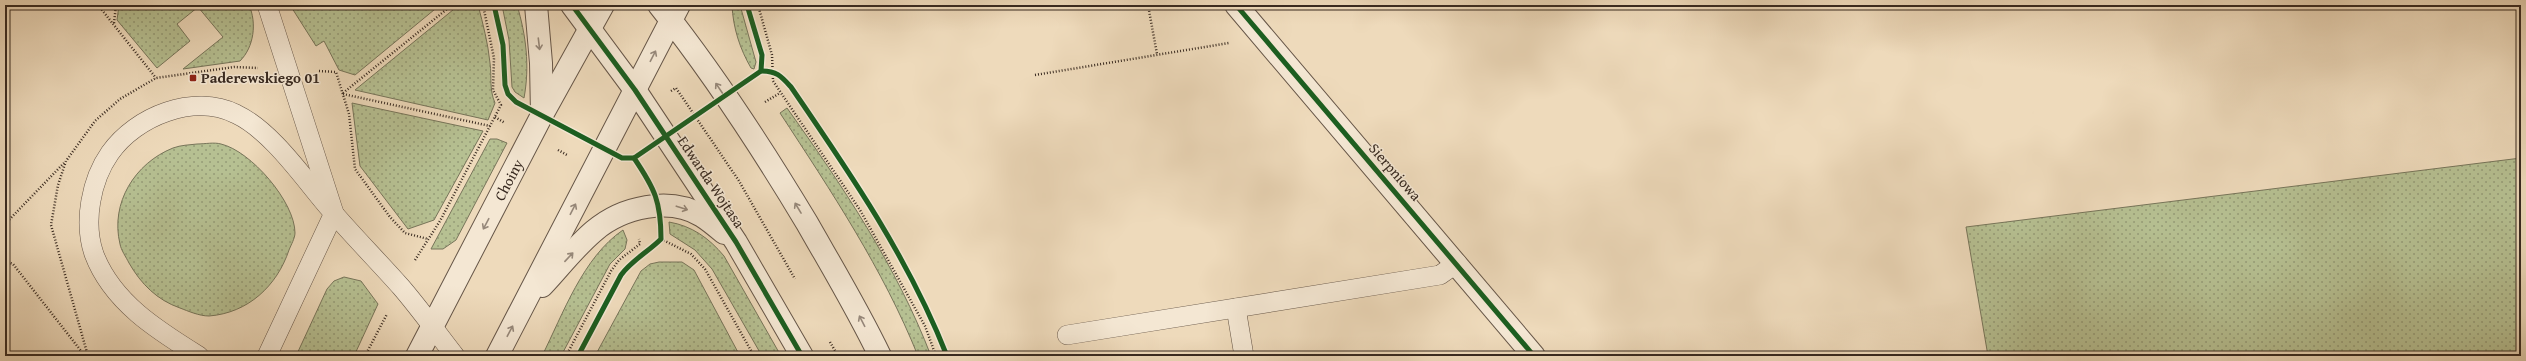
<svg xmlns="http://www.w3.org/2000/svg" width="2526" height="361" font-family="'Gentium Book Plus',serif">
	<defs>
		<pattern id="grass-dots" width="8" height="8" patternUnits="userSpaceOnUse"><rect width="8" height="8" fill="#b6c092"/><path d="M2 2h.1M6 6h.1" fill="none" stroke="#959c77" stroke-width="1.8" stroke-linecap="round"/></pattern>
	</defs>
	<rect width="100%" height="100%" fill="#eedabb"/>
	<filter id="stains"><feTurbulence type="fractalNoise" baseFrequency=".005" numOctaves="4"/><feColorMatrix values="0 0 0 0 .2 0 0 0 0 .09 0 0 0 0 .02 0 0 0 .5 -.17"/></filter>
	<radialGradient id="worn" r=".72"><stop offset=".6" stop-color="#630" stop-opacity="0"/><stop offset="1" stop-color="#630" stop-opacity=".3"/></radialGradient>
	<g fill="url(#grass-dots)" stroke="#77755a">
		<path d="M119,5H249C257,23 254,47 240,61L183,69L223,37L198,7L177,24L190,41L157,68L117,20Z"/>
		<polygon points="290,5 440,5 355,75 339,70 324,41 316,46"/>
		<path d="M459,5H478C483,24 488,43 490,63C492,78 489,89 495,103L488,120L355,90Z"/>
		<path d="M502,5H517C526,35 530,66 524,98L515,92L512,87L509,40Z"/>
		<path d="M732,5H740L756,62L754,69L751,68C740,49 733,28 732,5Z"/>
		<polygon points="352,103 483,131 434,220 408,229 360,166"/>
		<path d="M787,108C842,185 897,267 931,356H918C883,269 831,191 780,113Z"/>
		<polygon points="490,139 497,139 507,143 456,240 443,249 431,249"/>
		<path d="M197,144C205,144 214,142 221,144C251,151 295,202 295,233C295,238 291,245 289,250C277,286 248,313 209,316C199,316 188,311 180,308C157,300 141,284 129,263C126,257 121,250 120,244C110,203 135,163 173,148C181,145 189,145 197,144Z"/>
		<polygon points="2521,158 2521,356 1988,356 1966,227"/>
		<path d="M669,222C692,226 709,238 724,256L781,356H762L712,269L695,250L670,234Z"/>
		<path d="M623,230L627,240L625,249L610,264L561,356H542C563,314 583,257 623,230Z"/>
		<polygon points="659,262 682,262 694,270 740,356 595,356 641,271 650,264"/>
		<polygon points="344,277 361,281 378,304 354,356 296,356 327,289 334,281"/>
	</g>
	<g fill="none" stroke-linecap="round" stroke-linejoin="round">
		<defs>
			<g id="service">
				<polyline points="267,5 334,213 267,356"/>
				<polyline points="1236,308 1244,356"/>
				<polyline points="1067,335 1440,275 1457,263"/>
				<path d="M199,356C157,330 112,302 94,254C83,222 91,180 110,153C136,116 194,93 236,114C272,131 304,179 330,209C353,236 378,261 401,287C420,309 437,333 455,356"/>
			</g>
			<polyline id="minor" points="1236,5 1534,356"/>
			<g id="tertiary">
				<polyline points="536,5 541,63 542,114"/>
				<polyline points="572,5 635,90 736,242 802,356"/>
				<path d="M659,5C713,73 762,148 807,223C832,267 858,310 880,356"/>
				<path d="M542,286C559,268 575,247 594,231C622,207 670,196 702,216C710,221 717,227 724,233"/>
				<polyline points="417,356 542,115 603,5"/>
				<polyline points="497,356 679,5"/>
			</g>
		</defs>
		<use href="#service" stroke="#665648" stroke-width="20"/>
		<use href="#minor" stroke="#665648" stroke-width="24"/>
		<use href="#tertiary" stroke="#665648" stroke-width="24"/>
		<g stroke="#382a21" stroke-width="2.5" stroke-dasharray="1 2" stroke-linecap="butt">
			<polyline points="98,5 156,78"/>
			<polyline points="758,5 772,55 773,81 860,210 925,326 936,356"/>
			<polyline points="1148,5 1157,54"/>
			<polyline points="114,23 116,5"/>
			<polyline points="319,71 336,72 349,114 355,169 390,217 405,233 428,239"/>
			<polyline points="1035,75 1229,43"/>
			<polyline points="671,91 676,88 739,181 795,279"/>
			<polyline points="343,93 452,5"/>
			<polyline points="343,94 490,126"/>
			<polyline points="765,102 780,93"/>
			<polyline points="495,117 505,123"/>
			<polyline points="558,150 567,155"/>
			<polyline points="5,224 64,163"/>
			<polyline points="661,239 691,254 705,269 754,356"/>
			<polyline points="415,260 440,221 501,105 493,90 494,58 483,5"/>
			<polyline points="5,261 13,264 85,356"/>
			<polyline points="830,342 838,356"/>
			<polyline points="88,356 51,225 58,185 66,161 95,121 120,99 156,78 234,67 258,68"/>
			<polyline points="365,356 387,314"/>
			<polyline points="566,356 611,271 619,260 640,244 639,239"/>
		</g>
		<use href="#service" stroke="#f4e7d3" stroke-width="19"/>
		<use href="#minor" stroke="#f4e7d3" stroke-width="22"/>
		<use href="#tertiary" stroke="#f4e7d3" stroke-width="22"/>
		<defs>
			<g id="cycleway">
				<polyline points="494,5 503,45 505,85 508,94 516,102 622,158 634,158"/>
				<polyline points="572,5 635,90 736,242 802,356"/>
				<polyline points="747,5 762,55 761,71"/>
				<polyline points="1236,5 1534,356"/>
				<path d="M578,356L621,275C632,260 648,252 661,239C661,202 655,189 634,158L761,71C777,71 781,76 791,87C850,173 909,259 947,356"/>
			</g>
		</defs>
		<use href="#cycleway" stroke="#f4e7d3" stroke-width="8"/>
		<use href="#cycleway" stroke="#1b5e20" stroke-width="5"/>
	</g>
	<defs><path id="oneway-shaft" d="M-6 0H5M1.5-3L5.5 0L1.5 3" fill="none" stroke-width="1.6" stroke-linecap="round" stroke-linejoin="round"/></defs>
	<g stroke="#96887a">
		<use href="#oneway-shaft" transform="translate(539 44) rotate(83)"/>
		<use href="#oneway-shaft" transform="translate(653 56) rotate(-63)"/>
		<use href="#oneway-shaft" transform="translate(719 88) rotate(-124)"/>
		<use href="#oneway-shaft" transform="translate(682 208) rotate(18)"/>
		<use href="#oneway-shaft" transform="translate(798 208) rotate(-121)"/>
		<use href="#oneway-shaft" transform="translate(573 209) rotate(-63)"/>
		<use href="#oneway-shaft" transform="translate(486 224) rotate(118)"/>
		<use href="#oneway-shaft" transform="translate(569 257) rotate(-47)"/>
		<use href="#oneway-shaft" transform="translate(862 321) rotate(-117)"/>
		<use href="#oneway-shaft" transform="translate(510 331) rotate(-62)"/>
	</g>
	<rect fill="#8f2418" stroke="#f4e7d3" stroke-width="1.5" x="189" y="74" width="8" height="8" rx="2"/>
	<g text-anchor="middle" stroke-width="3" stroke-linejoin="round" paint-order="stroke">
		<g font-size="15" font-weight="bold" fill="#382a21" stroke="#f4e7d3" text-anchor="start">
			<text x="201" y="83">Paderewskiego 01</text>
		</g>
		<g font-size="15" fill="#382a21" stroke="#f4e7d3">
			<text transform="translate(1395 172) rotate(49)" y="5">Sierpniowa</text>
			<text transform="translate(509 180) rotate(-62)" y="5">Choiny</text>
			<text transform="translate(711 182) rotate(56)" y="5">Edwarda Wojtasa</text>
		</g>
	</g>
	<rect width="2526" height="361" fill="none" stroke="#eedabb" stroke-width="20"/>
	<rect x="6" y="6" width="2514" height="349" fill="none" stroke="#382a21" stroke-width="2"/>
	<rect x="10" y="10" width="2506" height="341" fill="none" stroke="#382a21"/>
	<rect width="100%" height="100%" filter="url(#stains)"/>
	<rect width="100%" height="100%" fill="url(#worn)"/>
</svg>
